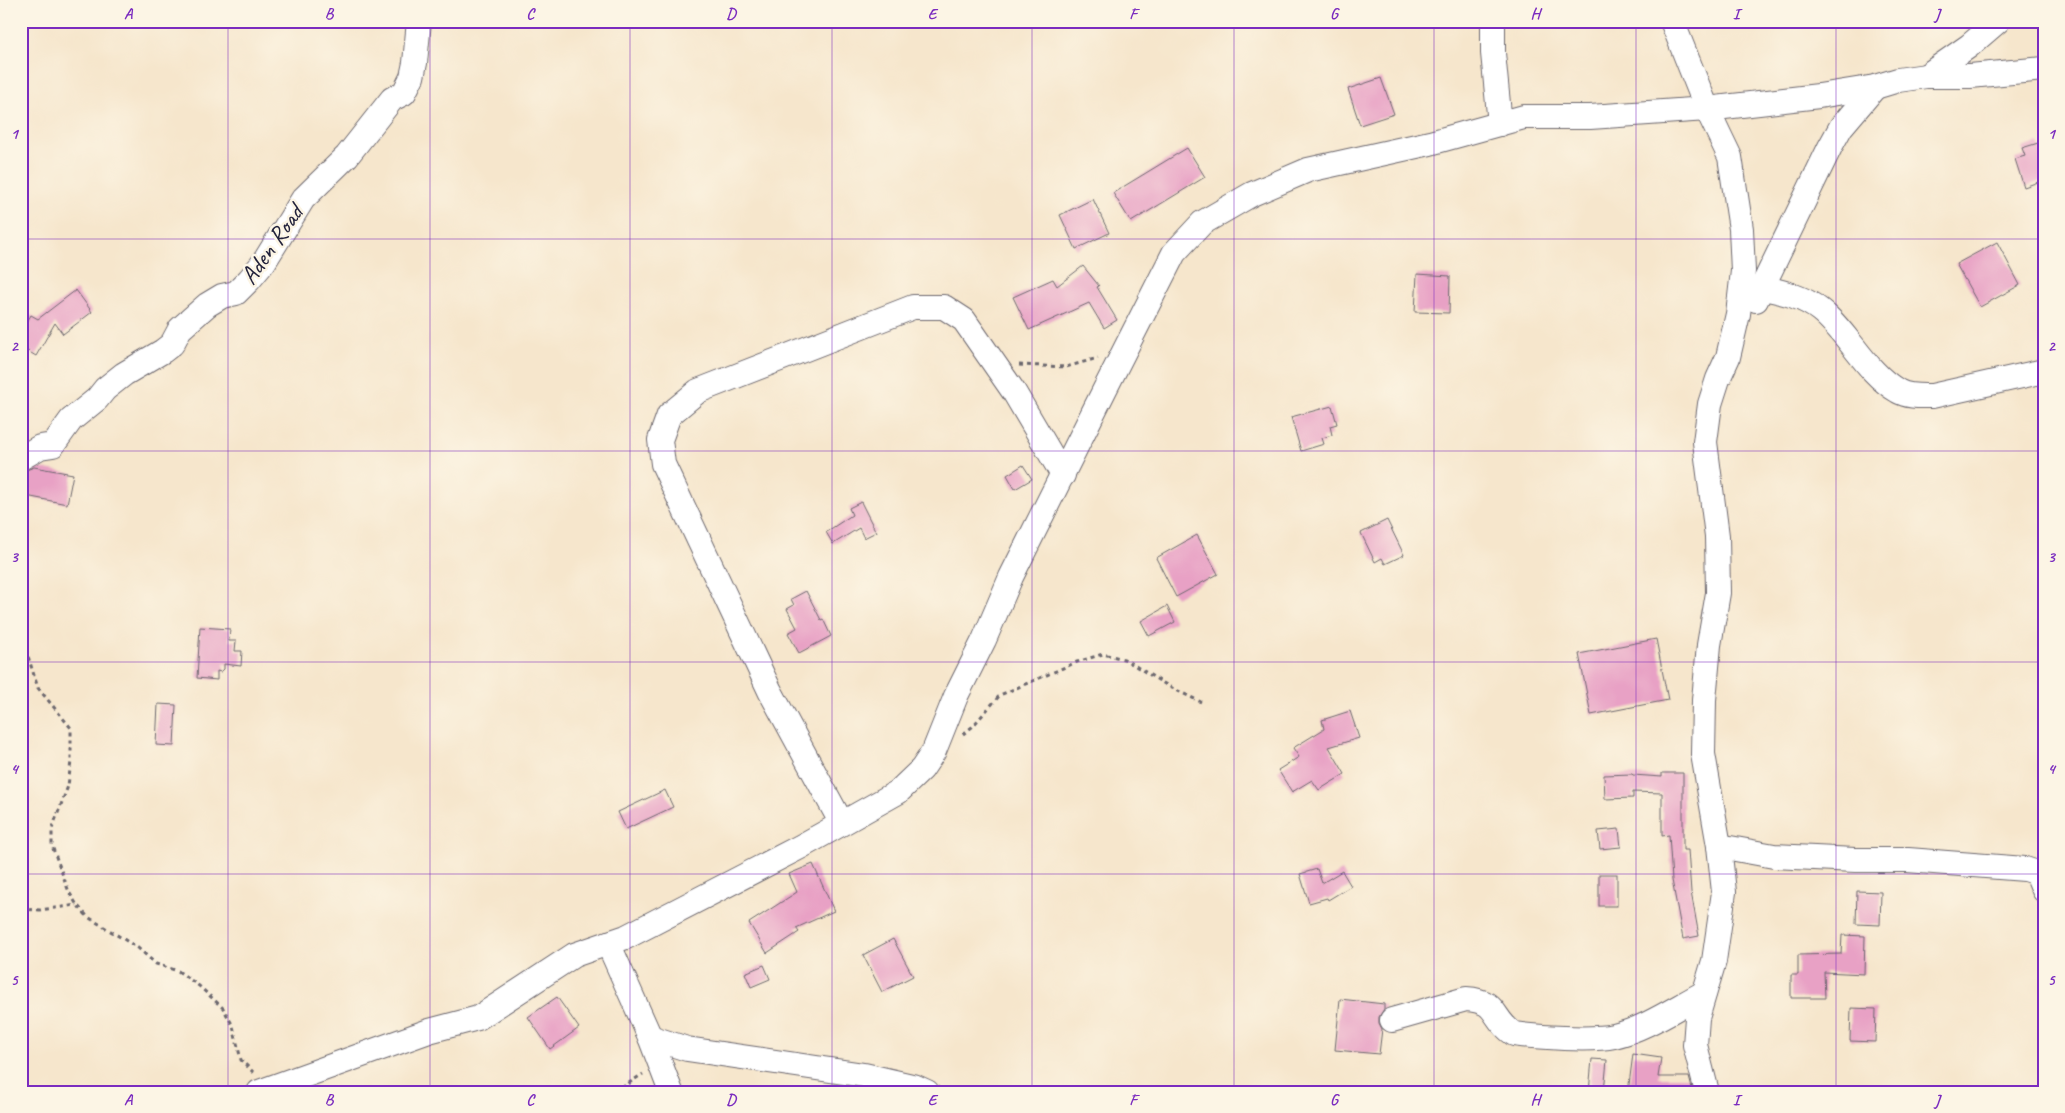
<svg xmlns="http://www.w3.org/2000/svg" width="2065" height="1113" font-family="Caveat,sans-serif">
	<rect width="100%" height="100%" fill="#fcf5e5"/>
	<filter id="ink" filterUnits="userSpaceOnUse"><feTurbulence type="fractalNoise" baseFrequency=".02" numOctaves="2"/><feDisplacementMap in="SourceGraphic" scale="10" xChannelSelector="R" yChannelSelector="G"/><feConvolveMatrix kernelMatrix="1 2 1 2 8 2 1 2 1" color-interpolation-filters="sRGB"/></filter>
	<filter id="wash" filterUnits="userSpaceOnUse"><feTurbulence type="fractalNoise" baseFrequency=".0096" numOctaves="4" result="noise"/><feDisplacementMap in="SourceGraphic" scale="20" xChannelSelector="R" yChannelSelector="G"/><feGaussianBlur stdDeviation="1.12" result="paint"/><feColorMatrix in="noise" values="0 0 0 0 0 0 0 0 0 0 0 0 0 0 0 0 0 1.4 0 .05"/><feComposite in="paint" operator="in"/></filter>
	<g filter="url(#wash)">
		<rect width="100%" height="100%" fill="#f6e6cc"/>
		<g id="blocks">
			<g fill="#e8a1c5">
				<polygon points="1381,78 1394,114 1360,125 1348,89"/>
				<polygon points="2038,143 2041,150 2044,149 2044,180 2024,187 2015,159 2025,156 2022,148"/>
				<polygon points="1187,148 1205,177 1131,222 1113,193"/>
				<polygon points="1093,199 1109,233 1076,249 1060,215"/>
				<polygon points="1997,242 2020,285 1980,307 1956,264"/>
				<polygon points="1083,266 1099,286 1097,287 1117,320 1104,328 1089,303 1029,330 1013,297 1053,279 1057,286"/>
				<polygon points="1417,274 1450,276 1449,313 1415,312"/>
				<polygon points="76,290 92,312 63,334 55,323 36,356 21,347 21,332 31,315 38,319"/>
				<polygon points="1332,406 1337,424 1330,426 1332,435 1322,438 1324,444 1301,451 1291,417"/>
				<polygon points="1023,465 1032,479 1015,489 1007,475"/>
				<polygon points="34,467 73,474 67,504 21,495 21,472"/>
				<polygon points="861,502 876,532 864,538 859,528 833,544 826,532 852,515 849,508"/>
				<polygon points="1387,520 1404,555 1385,564 1382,558 1375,562 1361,533"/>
				<polygon points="1197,535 1218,574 1176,597 1156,558"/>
				<polygon points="806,591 821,620 823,619 831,636 799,653 788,633 797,628 787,609 794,605 791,599"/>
				<polygon points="1167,606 1175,622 1149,636 1141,621"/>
				<polygon points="200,627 230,629 229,641 236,641 235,651 242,651 241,666 224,664 224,669 221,672 217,671 217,680 197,678"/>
				<polygon points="1656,639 1668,700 1591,715 1579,654"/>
				<polygon points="158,704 176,705 174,746 156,745"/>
				<polygon points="1350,711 1359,738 1329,747 1345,774 1319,790 1312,780 1292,792 1278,770 1299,757 1293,748 1324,729 1322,720"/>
				<polygon points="1662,773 1683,773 1683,850 1688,850 1691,892 1699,936 1683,939 1672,880 1669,835 1662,836 1662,793 1633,792 1633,798 1605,799 1604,775 1632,774 1633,775 1662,777"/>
				<polygon points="665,790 673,807 626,829 618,812"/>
				<polygon points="1619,829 1621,847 1600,849 1598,831"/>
				<polygon points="813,864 834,911 796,928 799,932 767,953 749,923 797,892 789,874"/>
				<polygon points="1317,869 1322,883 1342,871 1351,886 1328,900 1327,898 1309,903 1300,874"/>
				<rect x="1599" y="874" width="18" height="32"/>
				<polygon points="1857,891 1881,892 1880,925 1856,924"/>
				<polygon points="1842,935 1865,936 1864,974 1824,972 1825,998 1791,998 1791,975 1798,975 1798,955 1841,954"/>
				<polygon points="893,939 913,976 882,992 863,955"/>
				<polygon points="764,965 770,979 751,987 745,973"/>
				<polygon points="557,997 579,1028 550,1049 528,1017"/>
				<polygon points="1340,999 1384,1004 1384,1009 1379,1017 1379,1023 1382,1029 1379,1054 1335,1050"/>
				<polygon points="1851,1008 1876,1009 1875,1042 1850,1041"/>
				<polygon points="1633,1054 1661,1058 1658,1077 1689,1077 1693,1092 1628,1092"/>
				<polygon points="1592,1059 1607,1060 1604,1092 1589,1092"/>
			</g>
		</g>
	</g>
	<g filter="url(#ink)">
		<use href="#blocks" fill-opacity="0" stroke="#6c676e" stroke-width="1"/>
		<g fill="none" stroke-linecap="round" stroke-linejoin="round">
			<defs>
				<g id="minor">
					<polyline points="1493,21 1493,53 1500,124"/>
					<polyline points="1672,21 1707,109 1730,157 1741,229 1743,271 1738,314 1728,357 1718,379 1710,404 1705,442 1717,536 1718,593 1709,645 1704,700 1703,754 1719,846 1724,892 1714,961 1697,1018 1695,1045 1707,1092"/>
					<polyline points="1926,76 1969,46 1998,21"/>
					<path d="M1763,288C1784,292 1803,297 1820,310C1848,332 1866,373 1898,391C1908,397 1921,396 1932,396L2044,371"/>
					<polyline points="1756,300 1830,147 1841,127 1875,87"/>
					<polyline points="21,458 40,447 53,445 71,420 97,399 105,389 124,374 163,351 172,344 180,329 207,305 222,296 236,293 249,280 264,262 303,199 347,156 392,99 404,93 412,77 415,63 419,21"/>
					<polyline points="841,822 770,691 663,464 660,440 669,415 698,391 913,307 944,307 964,320 1014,392 1063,475"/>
					<polyline points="1719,846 1774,856 1855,860 1908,860 2025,869 2037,873 2044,890"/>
					<polyline points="608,943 650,1037 671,1092"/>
					<path d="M1392,1020L1466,999C1500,1001 1490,1018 1514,1034C1537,1037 1591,1041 1614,1036C1645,1029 1675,1008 1704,993"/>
					<polyline points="650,1037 687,1049 864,1075 916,1087 927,1092"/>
					<polyline points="259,1092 429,1031 478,1018 574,955 626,937 800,847 898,792 922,769 934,751 956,696 984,640 1011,577 1105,389 1174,253 1202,223 1252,194 1308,170 1430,143 1524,117 1590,117 1707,109 1819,96 1875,87 1898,80 1926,76 1970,76 2044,69"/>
				</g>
			</defs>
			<use href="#minor" stroke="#6c676e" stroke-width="26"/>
			<g stroke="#6c676e" stroke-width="3" stroke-dasharray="4 4" stroke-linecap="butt">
				<polyline points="1019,365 1066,367 1098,358"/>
				<polyline points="21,634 38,688 71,728 71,761 68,786 52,829 52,846 69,892 77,905 88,917 138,948 156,964 178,971 199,986 223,1008 233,1026 241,1060 254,1073"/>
				<polyline points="963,734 972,727 1000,695 1077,662 1103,654 1124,659 1168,686 1201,702"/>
				<polyline points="21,909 40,910 77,905"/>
				<polyline points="615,1092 643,1074"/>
			</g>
			<use href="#minor" stroke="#fff" stroke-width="24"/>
		</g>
	</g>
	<path fill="none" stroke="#7b2cbf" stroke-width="1" stroke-opacity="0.55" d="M228,21V1092M430,21V1092M630,21V1092M832,21V1092M1032,21V1092M1234,21V1092M1434,21V1092M1636,21V1092M1836,21V1092M21,239H2044M21,451H2044M21,662H2044M21,874H2044"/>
	<g text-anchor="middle" stroke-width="5" stroke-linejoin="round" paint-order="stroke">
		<g font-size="25" fill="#22223b" stroke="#fcf5e5">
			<text transform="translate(271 244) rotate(-55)" y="9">Aden Road</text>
		</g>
	</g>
	<rect width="2065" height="1113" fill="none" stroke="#fcf5e5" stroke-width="55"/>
	<rect x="28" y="28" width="2010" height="1058" fill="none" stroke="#7b2cbf" stroke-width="2"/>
	<g font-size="16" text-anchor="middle" font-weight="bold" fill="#7b2cbf">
		<text x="128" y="19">A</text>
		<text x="329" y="19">B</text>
		<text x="530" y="19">C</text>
		<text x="731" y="19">D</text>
		<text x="932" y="19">E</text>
		<text x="1133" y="19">F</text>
		<text x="1334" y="19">G</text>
		<text x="1535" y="19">H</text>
		<text x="1736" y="19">I</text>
		<text x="1937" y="19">J</text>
		<text x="14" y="139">1</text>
		<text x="2051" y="139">1</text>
		<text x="14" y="351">2</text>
		<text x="2051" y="351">2</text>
		<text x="14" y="562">3</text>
		<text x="2051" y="562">3</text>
		<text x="14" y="774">4</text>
		<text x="2051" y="774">4</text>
		<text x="14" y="985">5</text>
		<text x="2051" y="985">5</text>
		<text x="128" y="1105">A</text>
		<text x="329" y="1105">B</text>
		<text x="530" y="1105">C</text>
		<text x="731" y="1105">D</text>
		<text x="932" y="1105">E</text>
		<text x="1133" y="1105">F</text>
		<text x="1334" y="1105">G</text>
		<text x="1535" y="1105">H</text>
		<text x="1736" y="1105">I</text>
		<text x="1937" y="1105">J</text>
	</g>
</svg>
